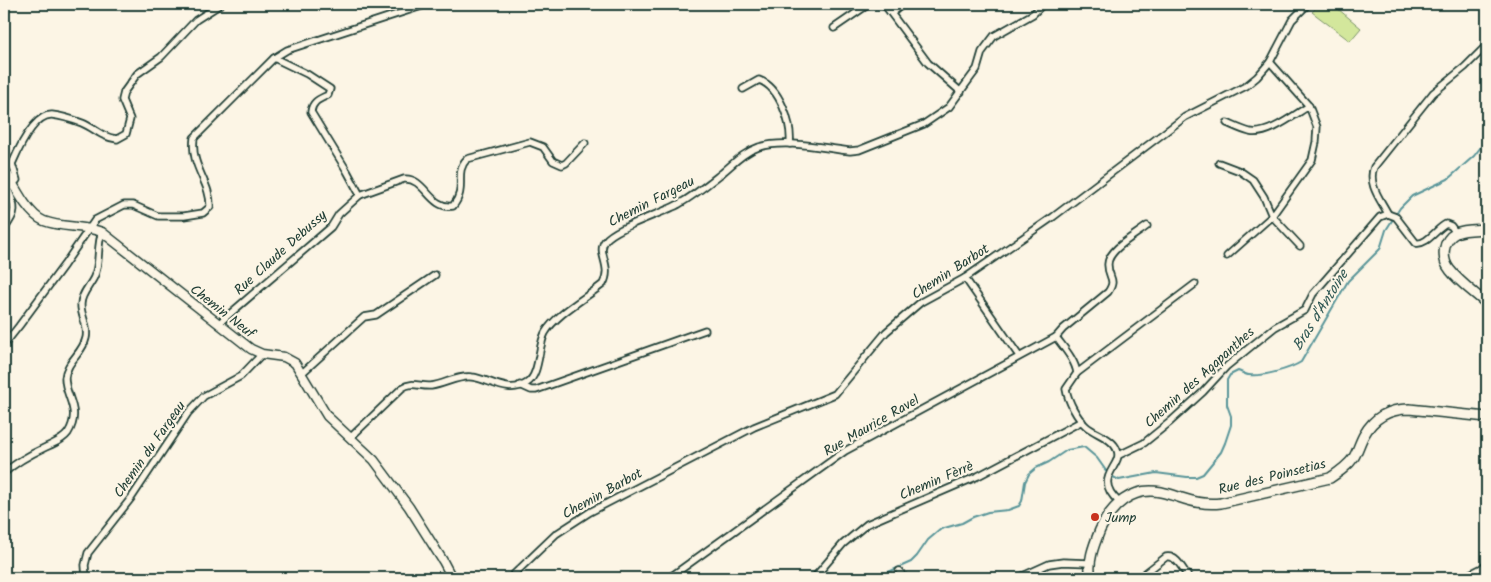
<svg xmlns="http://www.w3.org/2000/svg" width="1491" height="582" font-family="Kalam,sans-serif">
	<rect width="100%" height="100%" fill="#fcf5e5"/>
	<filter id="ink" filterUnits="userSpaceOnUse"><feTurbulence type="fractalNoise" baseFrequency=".02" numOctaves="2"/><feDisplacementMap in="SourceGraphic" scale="10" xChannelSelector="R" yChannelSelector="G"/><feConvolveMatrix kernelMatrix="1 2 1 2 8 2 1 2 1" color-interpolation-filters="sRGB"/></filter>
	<g filter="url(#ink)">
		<polygon fill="#d3e79c" stroke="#799268" points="1320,4 1332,4 1361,28 1350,41 1312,12"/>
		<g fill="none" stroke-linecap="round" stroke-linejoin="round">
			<path stroke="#599599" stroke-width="2" d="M875,578L911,562L917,556L928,540L941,529L962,523L973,517L988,512L1008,510L1019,506L1022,501L1025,482L1029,474L1036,468L1049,462L1067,450L1084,447L1097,458L1109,475L1119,480L1156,473L1187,477H1196L1203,474L1221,452L1225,443L1231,425V416L1227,405V380L1230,375L1238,371C1241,372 1246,375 1249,375C1262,377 1290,369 1301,362L1348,281L1380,249L1386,230L1400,208L1412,196L1448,179L1474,156L1487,139"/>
			<defs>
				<g id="minor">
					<polyline points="884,4 928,63 961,92"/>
					<polyline points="892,13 903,4"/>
					<polyline points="834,28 869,4"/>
					<path d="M274,58L307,74L330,89L328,95C320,99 312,101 311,112L347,171L360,195"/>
					<path d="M743,89L759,80C780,87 792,124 790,144"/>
					<path d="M1227,123C1234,126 1242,130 1250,132C1268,136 1294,115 1309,106"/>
					<polyline points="1219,163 1240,171 1253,180 1264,197 1272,216 1300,246"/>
					<path d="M1388,214C1381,200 1367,184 1374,167L1433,93L1465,67L1487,45"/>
					<path d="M4,229C17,213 16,207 8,189L17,180L12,164C18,150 34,114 52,115C61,116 74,120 82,123C96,129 101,137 117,139L126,134L130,119L122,100L124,92L137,74L161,57L196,20L221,4"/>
					<polyline points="1227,256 1272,216 1312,160 1316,142 1317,127 1309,106 1270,62"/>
					<polyline points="965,278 1019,356"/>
					<path d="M218,324L331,227L339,214L360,195L404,179C425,177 430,210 453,206C468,188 453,173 467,159L530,142L543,147L553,161L562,165L566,163L585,143"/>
					<path d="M4,345L19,326L64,265L95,220L124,205H133L158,216H184L203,213L210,207C211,182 190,167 194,138L274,58L287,50L428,4"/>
					<polyline points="1077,373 1195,284"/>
					<polyline points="301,374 364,317 376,315 435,275"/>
					<polyline points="520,385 531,390 536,390 705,330"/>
					<path d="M350,438L402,388C412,381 420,387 431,386C445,384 459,375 472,377C490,379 508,395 527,383C540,375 538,346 545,333C556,314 586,298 603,284C613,266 596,253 605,241C614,228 663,213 679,204C695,195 708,184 722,173C734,163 744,152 759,147C788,139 821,148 850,151L859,150L924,124L949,107L971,77L977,69L982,52L994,36L1033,14L1043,4"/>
					<path d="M1119,455L1144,443L1170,422L1203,392L1227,366L1249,348L1275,327L1305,310L1313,294L1380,217L1388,214L1396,217L1416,243C1427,245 1436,229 1446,224L1451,226L1456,233"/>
					<path d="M4,473C16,462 31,454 46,447C54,443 62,441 68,433C82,410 65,397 65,378C66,362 83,353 86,338C89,326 80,315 81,304C81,294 90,286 94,277C101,263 96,247 102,232"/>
					<path d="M1119,502C1091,477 1124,466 1117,450C1113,438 1095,434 1086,426C1077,418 1068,401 1066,389L1077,373C1075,360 1064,348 1056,337L1063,329L1108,292C1117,279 1108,278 1108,265C1107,250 1136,235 1147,226"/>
					<polyline points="899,571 905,578"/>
					<polyline points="86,578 85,565 88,553 132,497 188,413 204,396 241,376 262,354"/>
					<polyline points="510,578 556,534 590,512 754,427 835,394 886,332 921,302 965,278 1053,217 1185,117 1246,86 1257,77 1270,62 1292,20 1308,4"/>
					<polyline points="669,578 845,451 1056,337"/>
					<polyline points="814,578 843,544 867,524 978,476 1082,421"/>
					<polyline points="1018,578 1049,564 1063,562 1089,563"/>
					<path d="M1139,578L1166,557C1177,555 1183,570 1189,578"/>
					<polyline points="1462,578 1482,568 1487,563"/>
				</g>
				<path id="secondary" d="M4,168C13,183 27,214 44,221C62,228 83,225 102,232L251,349L262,354L284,357L295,363L327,416L374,460L409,507L443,561L452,578"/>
				<g id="primary">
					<path d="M1487,229C1478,230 1465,229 1456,233C1442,240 1441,259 1450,270C1460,283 1475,293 1487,304"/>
					<path d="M1091,578C1087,562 1094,545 1100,530C1111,506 1132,486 1161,492C1183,497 1197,506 1221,503L1330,478C1339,472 1348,466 1354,457C1358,450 1360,442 1364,435C1374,417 1389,409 1409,409L1487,417"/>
				</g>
			</defs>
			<use href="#minor" stroke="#1f3d34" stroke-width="9"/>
			<use href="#secondary" stroke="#1f3d34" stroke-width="11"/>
			<use href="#primary" stroke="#1f3d34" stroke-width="12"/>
			<use href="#minor" stroke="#fcf5e5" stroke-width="5.5"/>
			<use href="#secondary" stroke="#fcf5e5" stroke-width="8"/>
			<use href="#primary" stroke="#fcf5e5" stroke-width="9"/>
		</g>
	</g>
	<circle fill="#c8321e" stroke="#fcf5e5" stroke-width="2" cx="1095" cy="517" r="5"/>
	<g text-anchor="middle" stroke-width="4.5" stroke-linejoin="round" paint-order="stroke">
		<g font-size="14" fill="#1f3d34" stroke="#fcf5e5">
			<text transform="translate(651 201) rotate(-27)" y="5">Chemin Fargeau</text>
			<text transform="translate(280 252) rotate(-42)" y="5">Rue Claude Debussy</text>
			<text transform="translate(950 271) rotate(-33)" y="5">Chemin Barbot</text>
			<text transform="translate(223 311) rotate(38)" y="5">Chemin Neuf</text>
			<text transform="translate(1199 377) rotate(-42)" y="5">Chemin des Agapanthes</text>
			<text transform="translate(871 425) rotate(-30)" y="5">Rue Maurice Ravel</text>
			<text transform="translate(149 449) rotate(-55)" y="5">Chemin du Fargeau</text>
			<text transform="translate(1272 476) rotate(-14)" y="5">Rue des Poinsetias</text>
			<text transform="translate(936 480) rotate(-23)" y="5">Chemin Fèrrè</text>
			<text transform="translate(602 493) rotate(-29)" y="5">Chemin Barbot</text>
		</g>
		<g font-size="14" fill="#1f3d34" stroke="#fcf5e5" text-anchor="start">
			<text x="1105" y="522">Jump</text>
		</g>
		<g font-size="15" font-style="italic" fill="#325a56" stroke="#fcf5e5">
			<text transform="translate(1320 310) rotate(-58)" y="5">Bras d'Antoine</text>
		</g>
	</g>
	<rect width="1491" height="582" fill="none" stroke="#fcf5e5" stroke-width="20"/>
	<rect x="10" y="10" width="1471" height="562" fill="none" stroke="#1f3d34" stroke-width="2" filter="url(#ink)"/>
</svg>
